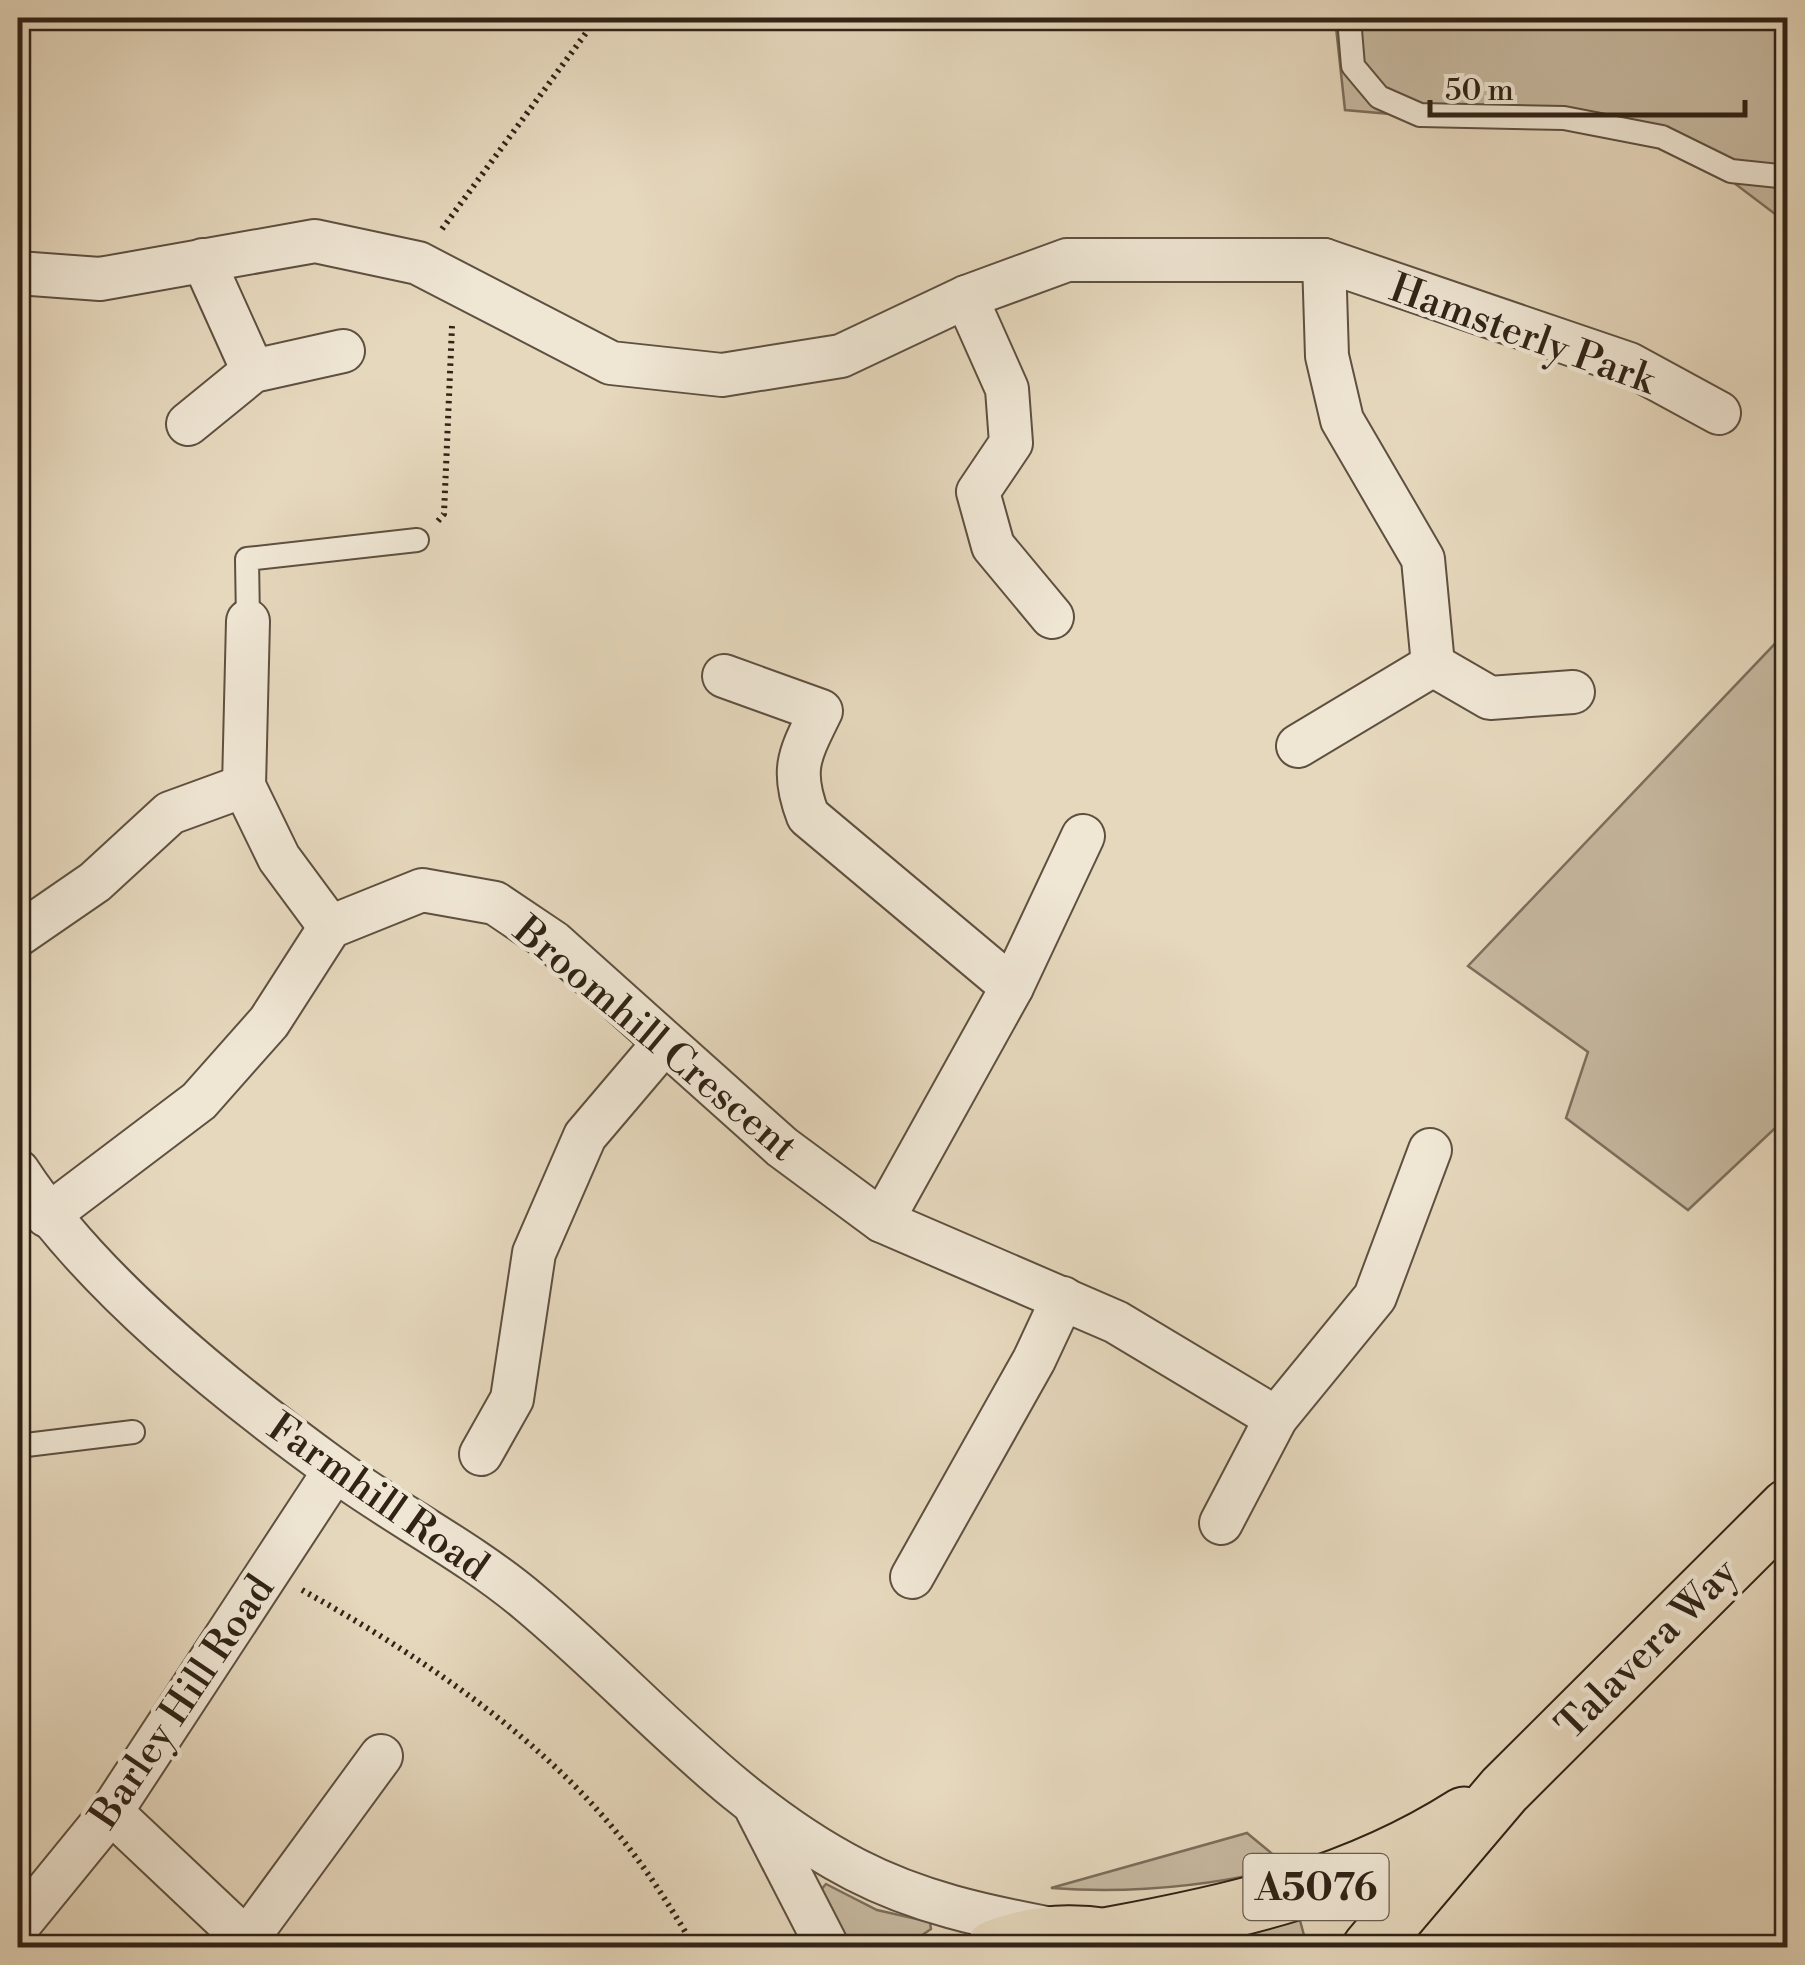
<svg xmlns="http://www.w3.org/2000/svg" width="1805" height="1965" font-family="'Libre Bodoni',serif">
	<rect width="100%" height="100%" fill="#e6d8bd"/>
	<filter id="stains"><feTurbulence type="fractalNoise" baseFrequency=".002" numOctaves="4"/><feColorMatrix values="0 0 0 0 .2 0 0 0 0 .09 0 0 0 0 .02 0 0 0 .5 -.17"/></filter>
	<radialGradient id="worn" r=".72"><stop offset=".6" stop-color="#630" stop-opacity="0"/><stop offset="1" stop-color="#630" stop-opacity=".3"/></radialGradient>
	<g fill="#c7b9a1" stroke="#7c6e5c" stroke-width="2.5">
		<polygon points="1335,18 1787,18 1787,223 1676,139 1345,110"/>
		<polygon points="1787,631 1787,1117 1688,1210 1566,1118 1588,1052 1468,966"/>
		<path d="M1247,1833L1288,1867C1211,1886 1130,1894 1051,1888Z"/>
		<polygon points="826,1884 877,1910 930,1922 931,1929 905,1947 842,1947 819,1892"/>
		<polygon points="1298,1913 1305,1939 1319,1947 1232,1947 1217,1935"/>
	</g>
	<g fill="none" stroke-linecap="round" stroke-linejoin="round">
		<defs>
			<g id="lane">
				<polyline points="1349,18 1353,66 1379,97 1420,115 1564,118 1662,137 1731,171 1788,177"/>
				<polyline points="248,621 247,559 417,540"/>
				<polyline points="18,1446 133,1432"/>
			</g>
			<g id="street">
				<polyline points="203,260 253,371"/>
				<polyline points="1324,260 1327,356 1342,420 1423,559 1433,665"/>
				<polyline points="18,273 100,279 315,241 418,263 611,363 722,375 841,356 966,297 1067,260 1324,260 1629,364 1719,413"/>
				<polyline points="966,297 1007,389 1011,443 978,492 993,546 1052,617"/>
				<polyline points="188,424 253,371 343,351"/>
				<polyline points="248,621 244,786 279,858 330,927"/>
				<path d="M724,676L821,711C800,754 790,769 808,816L1012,987"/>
				<polyline points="1298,746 1433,665 1490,698 1573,692"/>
				<polyline points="18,935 95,882 170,813 244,786"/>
				<path d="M18,1171C91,1283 226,1391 335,1470C398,1516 470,1552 529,1602C637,1692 729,1805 856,1870C918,1902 983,1916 1051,1929"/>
				<polyline points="47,1216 199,1101 269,1022 330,927 422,890 495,903 553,942 782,1147 882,1221 1116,1322 1276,1418"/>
				<polyline points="882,1221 1012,987 1083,836"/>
				<polyline points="481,1454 512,1399 534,1253 585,1136 664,1043"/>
				<polyline points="1221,1523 1276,1418 1375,1297 1430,1150"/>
				<polyline points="912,1577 1034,1360 1063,1298"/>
				<polyline points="757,1810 828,1948"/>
				<polyline points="111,1812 255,1948"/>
				<polyline points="18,1926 111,1812 335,1470"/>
				<polyline points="247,1939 381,1756"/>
			</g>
			<g id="primary">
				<path d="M1110,1935C1236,1912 1354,1885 1464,1815"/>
				<path d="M994,1948C1042,1929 1094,1930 1142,1945"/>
				<polyline points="1370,1948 1504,1790 1788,1507"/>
			</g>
		</defs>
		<use href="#lane" stroke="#5e5040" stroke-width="26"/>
		<use href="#street" stroke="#5e5040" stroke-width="46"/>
		<use href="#primary" stroke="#302316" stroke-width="59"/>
		<g stroke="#302316" stroke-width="6" stroke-dasharray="2.5 5" stroke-linecap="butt">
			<polyline points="442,229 597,18"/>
			<polyline points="438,521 444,514 452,326"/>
			<path d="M302,1590C415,1653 535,1732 617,1833C647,1869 671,1908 695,1948"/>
		</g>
		<use href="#lane" stroke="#efe6d4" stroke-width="22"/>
		<use href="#street" stroke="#efe6d4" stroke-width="42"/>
		<use href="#primary" stroke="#e6d8bd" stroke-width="55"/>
	</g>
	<g text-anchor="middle" stroke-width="9" stroke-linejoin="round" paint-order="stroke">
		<rect fill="#efe6d4" stroke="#695e4f" stroke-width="2.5" x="1243.5" y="1854" width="145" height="66" rx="8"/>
		<g font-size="38" font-weight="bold" fill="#302316">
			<text x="1316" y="1900">A5076</text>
		</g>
		<g font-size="40" fill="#302316" stroke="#efe6d4">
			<text transform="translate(1523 333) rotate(20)" y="14">Hamsterly Park</text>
			<text transform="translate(656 1038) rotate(40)" y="14">Broomhill Crescent</text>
			<text transform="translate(379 1496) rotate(35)" y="14">Farmhill Road</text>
			<text transform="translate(1646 1648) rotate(-45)" y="14">Talavera Way</text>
			<text transform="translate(181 1701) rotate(-56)" y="14">Barley Hill Road</text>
		</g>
	</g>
	<rect width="1805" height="1965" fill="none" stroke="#e6d8bd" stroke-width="60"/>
	<rect x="20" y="20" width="1765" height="1925" fill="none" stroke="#302316" stroke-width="5"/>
	<rect x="30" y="30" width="1745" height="1905" fill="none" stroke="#302316" stroke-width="2.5"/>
	<path d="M1430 100v15h315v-15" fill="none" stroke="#302316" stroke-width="5"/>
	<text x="1445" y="100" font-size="30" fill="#302316" stroke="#efe6d4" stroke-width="8" paint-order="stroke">50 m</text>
	<rect width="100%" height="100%" filter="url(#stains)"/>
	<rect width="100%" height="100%" fill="url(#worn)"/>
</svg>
